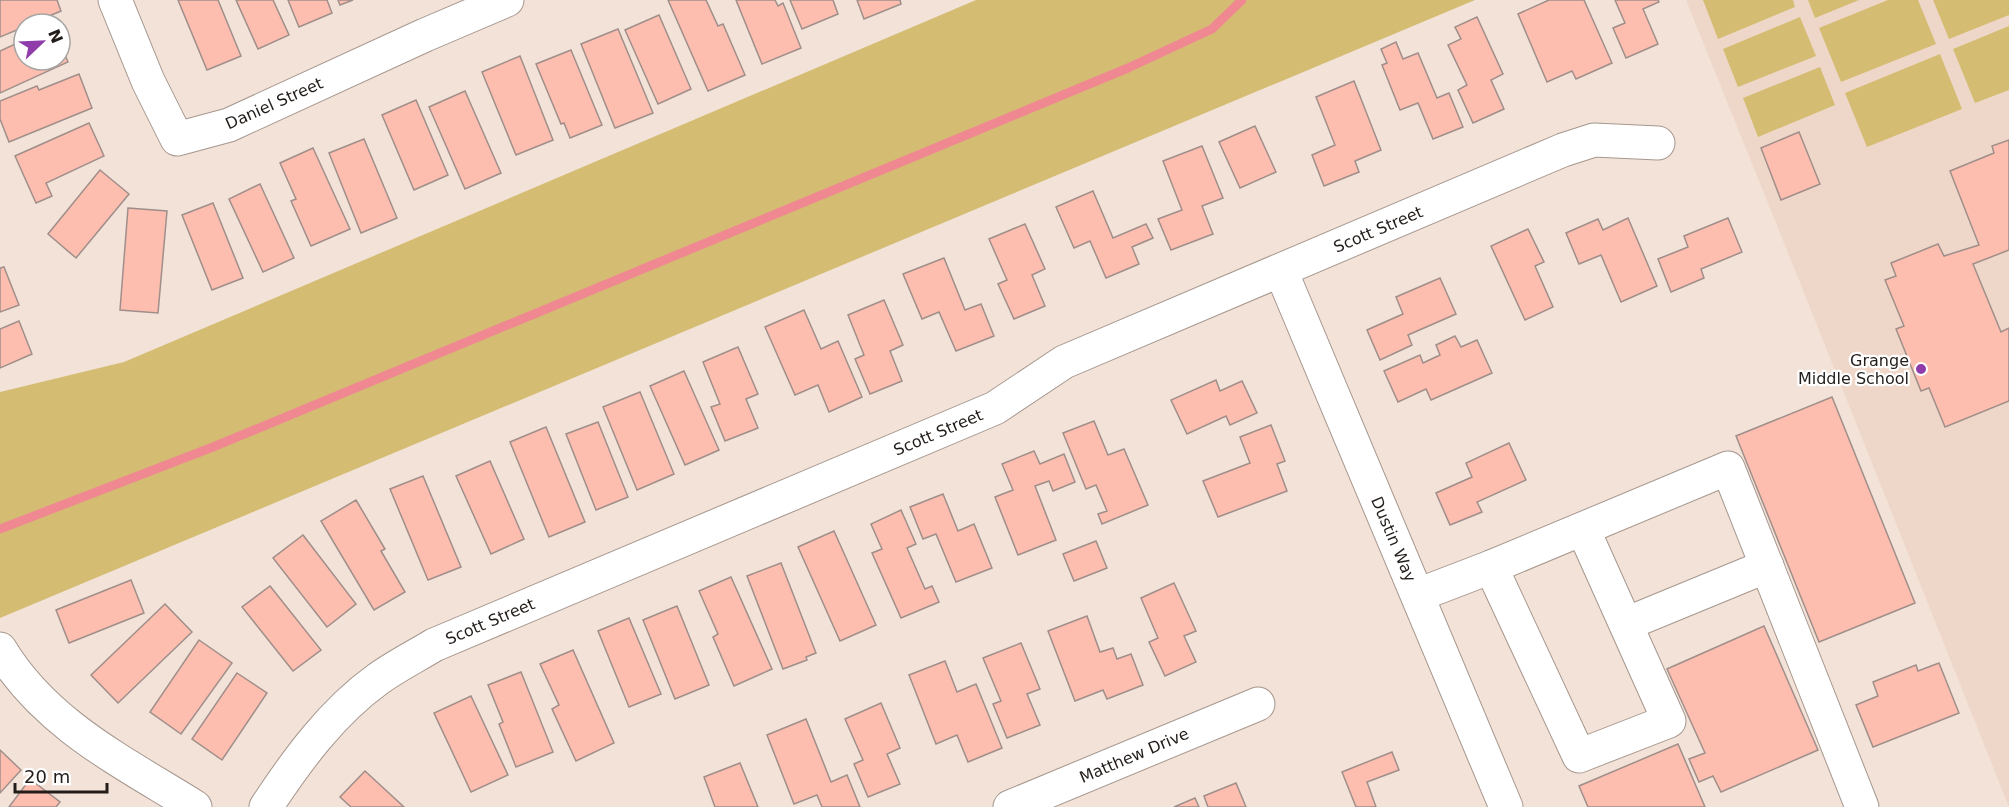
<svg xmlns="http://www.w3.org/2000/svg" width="2009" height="807" font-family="'DejaVu Sans',sans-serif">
	<rect width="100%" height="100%" fill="#f2e2d8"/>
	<polygon fill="#eed7c8" points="1686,0 2009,0 2009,807 1799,280"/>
	<g fill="#d4bd73">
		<polygon points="976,0 1475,0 0,618 0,392 124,362"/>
		<polygon points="1703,0 1793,0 1795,7 1718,39"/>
		<polygon points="1808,0 1859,0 1815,18"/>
		<polygon points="1888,0 1918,0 1936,44 1841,82 1819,28"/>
		<polygon points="1933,0 2009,0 2009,15 1949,39"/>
		<polygon points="1800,17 1816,56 1738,87 1723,49"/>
		<polygon points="2009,26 2009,90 1975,103 1953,49"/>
		<polygon points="1940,54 1962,109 1867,147 1845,93"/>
		<polygon points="1820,67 1835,105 1758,137 1743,98"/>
	</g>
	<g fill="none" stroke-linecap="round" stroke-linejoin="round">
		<polyline stroke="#f08891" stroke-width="9" points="0,529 213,447 1128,68 1212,29 1242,0"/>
	</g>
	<g fill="#fdbeaf" stroke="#a08e8a" stroke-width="1.5">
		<polygon points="0,0 57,0 61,11 30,24 24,24 24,27 0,37"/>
		<polygon points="178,0 218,0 241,56 207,70"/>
		<polygon points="236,0 273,0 289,35 258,49"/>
		<polygon points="288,0 327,0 332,13 299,27"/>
		<polygon points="338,0 353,0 340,5"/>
		<polygon points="668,0 706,0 718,26 723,24 745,75 708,91"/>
		<polygon points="736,0 775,0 778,6 783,3 801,48 762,64"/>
		<polygon points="790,0 833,0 838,14 802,29"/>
		<polygon points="857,0 900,0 901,4 864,19"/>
		<polygon points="1549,0 1584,0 1612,63 1576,79 1572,71 1547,82 1518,14"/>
		<polygon points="1615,0 1658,0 1659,2 1643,9 1658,44 1626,58 1613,28 1625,23"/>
		<polygon points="659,15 691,89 658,104 625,30"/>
		<polygon points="1477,17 1503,74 1491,80 1504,109 1473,123 1458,90 1467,85 1448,45 1461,39 1455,27"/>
		<polygon points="618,29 653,113 615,128 581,44"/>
		<polygon points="24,40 24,60 60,60 60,44 68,62 0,93 0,51"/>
		<polygon points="1396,42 1403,59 1418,53 1437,98 1449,93 1463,127 1433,139 1418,103 1400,110 1382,65 1387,63 1381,49"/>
		<polygon points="571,50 602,125 570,138 564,123 561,124 536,64"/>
		<polygon points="520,56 553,140 516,155 482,72"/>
		<polygon points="79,74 92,108 9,142 0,119 0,101 37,86 39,90"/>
		<polygon points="1354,81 1381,150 1355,161 1359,172 1324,186 1312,155 1335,145 1316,97"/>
		<polygon points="465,91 501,173 465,189 429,107"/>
		<polygon points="416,100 448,175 414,190 382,115"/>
		<polygon points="89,123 104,156 46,183 52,196 36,203 15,156"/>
		<polygon points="1255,126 1276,172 1240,188 1219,142"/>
		<polygon points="1799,132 1820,184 1781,200 1761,148"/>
		<polygon points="364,139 397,218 361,233 329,153"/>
		<polygon points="2009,140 2009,250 1973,264 2001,332 2009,328 2009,401 1945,427 1929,388 1921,391 1896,329 1904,326 1885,280 1896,276 1891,263 1938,244 1944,256 1979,245 1950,171 1994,153 1992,146"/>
		<polygon points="1202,146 1223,198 1202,206 1213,234 1171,250 1158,219 1182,210 1163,161"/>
		<polygon points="313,148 350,229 311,246 291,201 296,199 280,163"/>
		<polygon points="100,170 129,194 76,258 48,234"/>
		<polygon points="260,184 294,258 263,272 229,199"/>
		<polygon points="1093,191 1113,238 1146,224 1153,238 1132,247 1139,264 1106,278 1090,241 1074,248 1056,207"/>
		<polygon points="213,203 243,278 212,290 182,215"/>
		<polygon points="128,208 167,211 158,313 120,310"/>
		<polygon points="1628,218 1657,286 1621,302 1601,255 1579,264 1566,233 1598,219 1603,230"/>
		<polygon points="1728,218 1742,252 1701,269 1704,278 1671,292 1658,259 1688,247 1684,236"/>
		<polygon points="1025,224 1045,269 1032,275 1045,306 1014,319 998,284 1007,280 989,239"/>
		<polygon points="1528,229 1544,262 1535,266 1553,307 1525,320 1491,246"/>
		<polygon points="944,258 965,310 981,304 994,336 956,351 939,312 922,319 903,274"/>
		<polygon points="4,267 19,305 0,312 0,268"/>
		<polygon points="1440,278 1456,314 1408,335 1412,345 1380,360 1367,330 1403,314 1396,297"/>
		<polygon points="884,300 903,345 890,351 902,381 870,394 855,359 864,355 848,315"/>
		<polygon points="804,310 821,349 838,341 862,397 829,412 818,385 795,395 765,327"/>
		<polygon points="19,321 32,354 0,368 0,329"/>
		<polygon points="1455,336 1461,347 1477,340 1492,373 1431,400 1426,389 1398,402 1384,371 1420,355 1423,363 1440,355 1436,345"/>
		<polygon points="738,347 758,394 746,399 758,428 725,441 711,407 720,404 703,362"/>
		<polygon points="684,371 719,450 685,465 650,386"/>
		<polygon points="1216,380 1220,391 1242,381 1257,413 1230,425 1226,416 1187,434 1171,400"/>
		<polygon points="640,392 674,474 637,490 603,407"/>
		<polygon points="1832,397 1915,603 1819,642 1736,436"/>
		<polygon points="1094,421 1108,455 1124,449 1148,505 1102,524 1098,514 1107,511 1096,485 1086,489 1063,433"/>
		<polygon points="598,422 628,497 596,510 566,434"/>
		<polygon points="1271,425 1285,461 1277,464 1287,491 1218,517 1203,481 1250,463 1240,437"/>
		<polygon points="546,427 585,522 549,537 510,442"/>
		<polygon points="1509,443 1526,480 1477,502 1482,512 1450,525 1436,493 1472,477 1466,463"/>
		<polygon points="1034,451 1040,464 1064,454 1075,482 1053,491 1049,481 1035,486 1056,540 1018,555 995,497 1013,490 1002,464"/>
		<polygon points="490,461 524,539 491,554 456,476"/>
		<polygon points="423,476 461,567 428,580 390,489"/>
		<polygon points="943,494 958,531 974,524 992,568 956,582 936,534 923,539 910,507"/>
		<polygon points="356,500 385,549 381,551 405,592 374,610 321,521"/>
		<polygon points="901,510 916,544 907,548 925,589 932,586 939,602 901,618 872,553 882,549 871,524"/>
		<polygon points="834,531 876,625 840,641 798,547"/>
		<polygon points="303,535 356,604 327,627 273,558"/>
		<polygon points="1096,541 1107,568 1074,581 1063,554"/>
		<polygon points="781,563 816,653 806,657 807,660 783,669 747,576"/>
		<polygon points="731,577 772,669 734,686 713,637 718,634 699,591"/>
		<polygon points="131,580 144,613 69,643 56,610"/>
		<polygon points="1174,583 1196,631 1184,636 1196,662 1165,676 1149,642 1158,638 1141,598"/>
		<polygon points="270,586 321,650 293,671 242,607"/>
		<polygon points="165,604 192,632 118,703 91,675"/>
		<polygon points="677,606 709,685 675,699 643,620"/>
		<polygon points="1087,616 1100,652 1113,648 1117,659 1131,654 1143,685 1107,699 1103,690 1075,701 1048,631"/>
		<polygon points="629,618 661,694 629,707 598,631"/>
		<polygon points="1764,626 1818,750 1721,792 1713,776 1699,782 1689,759 1705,753 1667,669"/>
		<polygon points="199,640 232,663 181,734 150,712"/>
		<polygon points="1021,643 1040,689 1027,694 1040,725 1007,738 993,704 1001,701 983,658"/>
		<polygon points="573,650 614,743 576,761 552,709 559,705 540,664"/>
		<polygon points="945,661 957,692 976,684 1002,748 968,762 957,735 936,744 909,675"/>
		<polygon points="1939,663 1959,713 1873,747 1856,705 1878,696 1873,682 1916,665 1918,671"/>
		<polygon points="521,672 553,752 516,767 499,724 503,722 488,685"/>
		<polygon points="237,673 267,693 222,760 192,739"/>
		<polygon points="471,696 508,775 471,792 434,713"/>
		<polygon points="881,703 900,748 887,754 900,784 868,797 854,764 863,760 845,719"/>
		<polygon points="806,719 831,782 847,775 860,807 822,807 817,795 794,804 767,735"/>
		<polygon points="1678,744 1705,807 1588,807 1579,786"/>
		<polygon points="0,750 21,770 0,793"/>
		<polygon points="1392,752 1399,770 1367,782 1376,807 1356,807 1342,772"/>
		<polygon points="740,763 758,807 715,807 704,777"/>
		<polygon points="365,771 404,807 351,807 340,797"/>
		<polygon points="30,779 60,802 56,807 9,807"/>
		<polygon points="1236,783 1246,807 1208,807 1204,796"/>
		<polygon points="1195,798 1199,807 1174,807"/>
	</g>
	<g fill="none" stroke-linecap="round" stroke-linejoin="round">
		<defs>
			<g id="minor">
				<polyline points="115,0 148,81 177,139 229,125 425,35 507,0"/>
				<polyline points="1281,271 1506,807"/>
				<polyline points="1583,529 1669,721 1579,756 1491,567 1728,468 1862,807"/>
				<polyline points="1418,595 1491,567"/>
				<polyline points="1626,624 1767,566"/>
				<path d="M0,649C45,724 123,762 195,807"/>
				<path d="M266,807C297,760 332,712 378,679C396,666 416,656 434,645L995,408L1064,362L1563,150L1594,140L1658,143"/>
				<polyline points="1010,807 1258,704"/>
			</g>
		</defs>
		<use href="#minor" stroke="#a6978e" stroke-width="35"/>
		<use href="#minor" stroke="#fff" stroke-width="33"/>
	</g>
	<circle fill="#8f3ba9" stroke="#fff" stroke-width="2" cx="1921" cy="369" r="6"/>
	<g text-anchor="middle" stroke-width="4.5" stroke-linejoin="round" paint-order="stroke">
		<g font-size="16" fill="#231d1a" stroke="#fff">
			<text transform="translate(274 103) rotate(-24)" y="6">Daniel Street</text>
			<text transform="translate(1378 229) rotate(-23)" y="6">Scott Street</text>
			<text transform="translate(938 432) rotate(-23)" y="6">Scott Street</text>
			<text transform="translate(1394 539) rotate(67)" y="6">Dustin Way</text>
			<text transform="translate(490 621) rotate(-23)" y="6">Scott Street</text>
			<text transform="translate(1134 755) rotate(-23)" y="6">Matthew Drive</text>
		</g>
		<g font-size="16" fill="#231d1a" stroke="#fff" text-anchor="end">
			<text x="1909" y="366">Grange<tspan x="1909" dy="18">Middle School</tspan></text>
		</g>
	</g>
	<g transform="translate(42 42) rotate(67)"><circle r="28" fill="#ffffff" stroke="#a7a5a3" stroke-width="1.5"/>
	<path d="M0-4.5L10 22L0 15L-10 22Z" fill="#8f3ba9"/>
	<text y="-9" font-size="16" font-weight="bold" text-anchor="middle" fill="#231d1a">N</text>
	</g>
	<path d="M15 783v9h92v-9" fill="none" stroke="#231d1a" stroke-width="3"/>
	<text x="24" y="783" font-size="18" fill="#231d1a" stroke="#ffffff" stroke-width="4.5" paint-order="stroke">20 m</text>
</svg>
